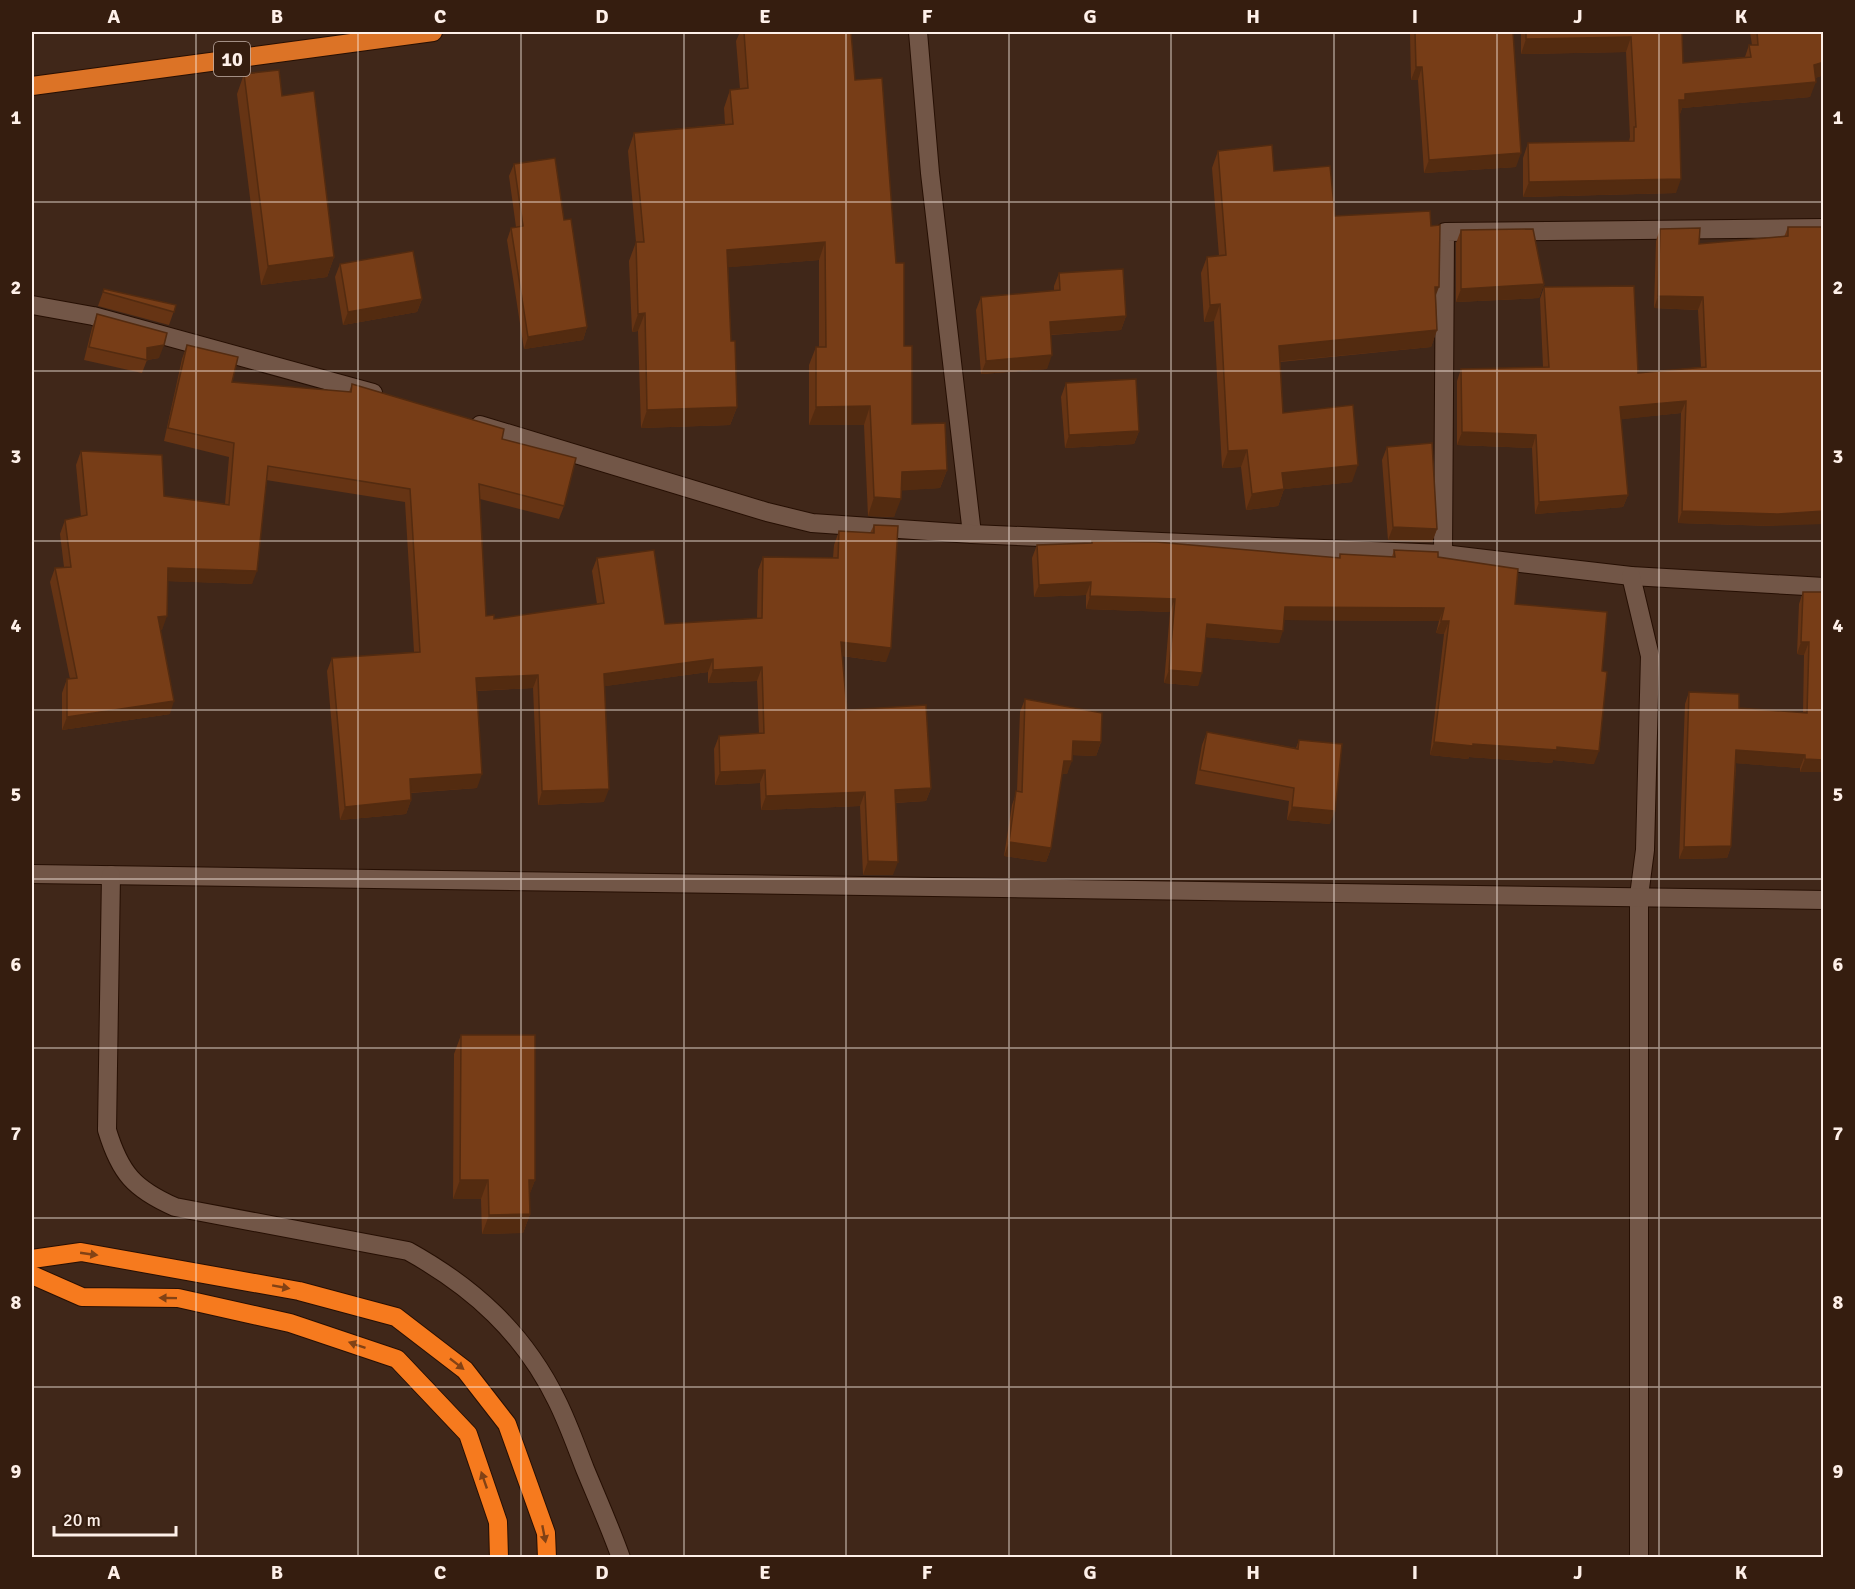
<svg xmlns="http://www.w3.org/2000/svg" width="1855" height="1589" font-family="Signika,sans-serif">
	<rect width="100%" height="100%" fill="#402719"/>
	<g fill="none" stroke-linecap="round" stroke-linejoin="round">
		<defs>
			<g id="minor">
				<polyline points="918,32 930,173 972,534"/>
				<polyline points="32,305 93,316 373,393"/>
				<polyline points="480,425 767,512 812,523 972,534 1443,554 1631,576 1824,587"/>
				<polyline points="1443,554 1445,232 1824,228"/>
				<polyline points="1631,576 1650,656 1645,850 1639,896 1639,1558"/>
				<polyline points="32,874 1824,900"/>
				<path d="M111,875L107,1130C120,1173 134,1189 175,1207L408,1251C473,1287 524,1333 557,1401C568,1423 576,1446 585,1469C597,1498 610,1527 621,1558"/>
			</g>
			<polyline id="trunk" points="32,86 433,32"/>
			<g id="motorway">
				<polyline points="32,1259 81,1252 299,1291 396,1317 465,1370 507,1424 546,1533 547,1558"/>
				<polyline points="32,1275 82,1297 178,1298 290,1323 397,1359 468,1434 498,1522 499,1558"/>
			</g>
		</defs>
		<use href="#minor" stroke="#260f03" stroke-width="20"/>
		<use href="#trunk" stroke="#260f03" stroke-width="20"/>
		<use href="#motorway" stroke="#260f03" stroke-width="20"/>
		<use href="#minor" stroke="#725647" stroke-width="18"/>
		<use href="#trunk" stroke="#dc7326" stroke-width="18"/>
		<use href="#motorway" stroke="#f67a1e" stroke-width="18"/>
	</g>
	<g fill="#663414">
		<polygon points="740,32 851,32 855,80 896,263 912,424 947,470 940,488 901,490 894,517 868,516 864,425 809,425 809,365 816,347 819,347 819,260 728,267 731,341 737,407 730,425 641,428 638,331 632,332 629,261 636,242 628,151 634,133 725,124 724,108 730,90 740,89 736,41"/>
		<polygon points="1410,32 1513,32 1516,167 1424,173 1418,80 1411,80"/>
		<polygon points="1521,32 1682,32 1683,63 1745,57 1749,45 1752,45 1750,32 1824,32 1824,75 1815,78 1810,97 1682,108 1680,114 1676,193 1523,197 1523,158 1528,143 1629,141 1630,137 1626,52 1521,54"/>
		<polygon points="244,74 282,96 334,257 327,277 261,285 237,94"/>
		<polygon points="1218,151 1274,171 1335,216 1436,297 1437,330 1431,347 1280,362 1283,413 1352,482 1284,489 1278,506 1246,510 1241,467 1222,468 1214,321 1204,322 1201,273 1207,257 1219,256 1212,168"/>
		<polygon points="514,164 564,220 587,327 583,340 524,349 507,240 511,228 516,227 509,176"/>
		<polygon points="1788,227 1824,227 1773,526 1678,523 1681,413 1621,419 1628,495 1623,507 1535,514 1532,448 1457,445 1457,381 1461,369 1543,367 1540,299 1544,287 1638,373 1701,367 1698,310 1654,308 1656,241 1660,229 1699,244 1784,237"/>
		<polygon points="1461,230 1544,284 1539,298 1456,302 1456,243"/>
		<polygon points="340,264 422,299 417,312 343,325 335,277"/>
		<polygon points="1059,273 1126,316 1121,330 1051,335 1047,369 981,374 976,310 981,297 1054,291 1054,286"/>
		<polygon points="104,289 176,305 169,325 98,306"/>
		<polygon points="97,314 159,358 147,360 142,373 84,360 92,328"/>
		<polygon points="187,345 232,382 349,392 352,384 502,439 564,506 559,519 480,499 486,616 494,619 597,604 592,571 597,558 665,624 757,618 758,570 763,557 833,558 834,545 839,531 870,533 874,525 886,662 842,656 847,710 931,788 926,801 895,803 893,875 863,875 860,806 761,810 760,783 715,785 714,749 719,736 759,734 757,681 708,683 708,672 605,686 604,802 538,805 533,688 477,691 477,788 411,793 411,800 406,814 340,820 327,671 332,658 414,652 405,502 266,480 252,584 168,581 162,630 160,630 170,714 62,730 62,693 67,679 70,679 50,582 55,568 64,567 60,534 65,520 81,517 76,465 81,451 164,496 225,504 229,457 164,441 182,359"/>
		<polygon points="1066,383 1139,431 1134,444 1065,448 1061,397"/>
		<polygon points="1387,447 1437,529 1432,542 1388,540 1382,460"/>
		<polygon points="1037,545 1339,558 1340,554 1392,557 1394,550 1438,557 1515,604 1602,671 1594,764 1553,760 1552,763 1469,757 1468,759 1430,755 1444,634 1436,633 1439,621 1284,620 1279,643 1206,637 1198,686 1164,683 1170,612 1086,609 1086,595 1034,597 1032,558"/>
		<polygon points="1803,592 1824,592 1824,772 1800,772 1800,768 1736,763 1731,846 1727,858 1679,859 1685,704 1689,692 1739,708 1803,713 1804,655 1797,654 1799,604"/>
		<polygon points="1025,699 1101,742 1096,756 1072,755 1067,774 1062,774 1051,848 1046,862 1004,856 1012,805 1017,791 1020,712"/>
		<polygon points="1207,732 1296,748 1299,740 1330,824 1287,820 1289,801 1195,784 1202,745"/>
		<polygon points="461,1035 535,1180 529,1195 530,1214 523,1233 482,1234 481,1199 453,1199 454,1054"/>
	</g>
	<g fill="#532b10">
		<polygon points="1631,37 1626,52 1521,54 1526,39"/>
		<polygon points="1824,62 1824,75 1809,80 1814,65"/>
		<polygon points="1416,67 1422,67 1418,80 1411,80"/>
		<polygon points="1816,82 1810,97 1682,108 1680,114 1679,100 1685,94"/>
		<polygon points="1521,153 1516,167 1424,173 1429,160"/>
		<polygon points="1681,179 1676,193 1523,197 1529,182"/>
		<polygon points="825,242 819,260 720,268 727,250"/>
		<polygon points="334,257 327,277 261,285 268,266"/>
		<polygon points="1544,284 1539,298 1456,302 1461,289"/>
		<polygon points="1435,287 1439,287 1433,303"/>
		<polygon points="1658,296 1703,297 1698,310 1654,308"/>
		<polygon points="422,299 417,312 343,325 348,312"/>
		<polygon points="1220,304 1214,321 1204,322 1210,305"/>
		<polygon points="645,313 638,331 632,332 638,314"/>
		<polygon points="1126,316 1121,330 1045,335 1050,322"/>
		<polygon points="587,327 583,340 524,349 528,337"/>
		<polygon points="1437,330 1431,347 1273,362 1279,346"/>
		<polygon points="164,345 159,358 147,360 147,348"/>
		<polygon points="1052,355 1047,369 981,374 986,361"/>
		<polygon points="1686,401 1681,413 1616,420 1620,407"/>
		<polygon points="870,406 864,425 809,425 816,407"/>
		<polygon points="737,407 730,425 641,428 647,410"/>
		<polygon points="1139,431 1134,444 1065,448 1069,435"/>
		<polygon points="1462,432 1536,435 1532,448 1457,445"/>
		<polygon points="1247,450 1241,467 1222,468 1228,451"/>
		<polygon points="1358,465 1352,482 1276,490 1282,473"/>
		<polygon points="947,470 940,488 896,491 902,472"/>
		<polygon points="1284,489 1278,506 1246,510 1252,494"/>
		<polygon points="1628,495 1623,507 1535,514 1539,502"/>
		<polygon points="874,497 901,499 894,517 868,516"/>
		<polygon points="1682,511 1824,511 1824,524 1773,526 1678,523"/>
		<polygon points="1393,527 1437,529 1432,542 1388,540"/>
		<polygon points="168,568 257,571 252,584 163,581"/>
		<polygon points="1091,582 1086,595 1034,597 1039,585"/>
		<polygon points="1090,596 1175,599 1170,612 1086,609"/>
		<polygon points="1285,607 1444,608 1439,621 1281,620"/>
		<polygon points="167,616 162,630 153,631 158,617"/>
		<polygon points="1441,621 1449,621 1444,634 1436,633"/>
		<polygon points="1207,624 1283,631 1279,643 1202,637"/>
		<polygon points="841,642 891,648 886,662 836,655"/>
		<polygon points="1801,642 1809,642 1804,655 1797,654"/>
		<polygon points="713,659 708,672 599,687 604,674"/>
		<polygon points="762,667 757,681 708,683 713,670"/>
		<polygon points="1169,670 1202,673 1198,686 1164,683"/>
		<polygon points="538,675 533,688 471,691 476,678"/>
		<polygon points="174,701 170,714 62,730 67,717"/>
		<polygon points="1073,741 1101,742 1096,756 1068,755"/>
		<polygon points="1434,742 1557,747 1599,751 1594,764 1553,760 1552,763 1469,757 1468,759 1430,755"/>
		<polygon points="1736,750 1805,755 1800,768 1732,763"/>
		<polygon points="1805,759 1824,760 1824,772 1800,772"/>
		<polygon points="1064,761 1072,761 1067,774 1059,774"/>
		<polygon points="765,770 760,783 715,785 720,772"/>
		<polygon points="482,774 477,788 405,793 410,779"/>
		<polygon points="931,788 926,801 890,803 895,790"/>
		<polygon points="609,789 604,802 538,805 542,791"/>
		<polygon points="865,792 860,806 761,810 766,796"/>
		<polygon points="411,800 406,814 340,820 345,807"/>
		<polygon points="1292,807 1335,811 1330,824 1287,820"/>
		<polygon points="1009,842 1051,848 1046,862 1004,856"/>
		<polygon points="1731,846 1727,858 1679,859 1684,847"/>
		<polygon points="868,861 898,862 893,875 863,875"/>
		<polygon points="460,1180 488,1180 481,1199 453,1199"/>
		<polygon points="529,1180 535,1180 528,1199"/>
		<polygon points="530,1214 523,1233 482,1234 489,1215"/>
	</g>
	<g fill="#773d17" stroke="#532b10" stroke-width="1.5">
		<polygon points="744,32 851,32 855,80 882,78 896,263 904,263 904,346 912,346 912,424 945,423 947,470 902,472 901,499 874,497 870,406 816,407 816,347 826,347 825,242 727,250 731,341 735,341 737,407 647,410 645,313 638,314 636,242 644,242 634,133 733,124 730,90 748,88"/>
		<polygon points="1415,32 1513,32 1521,153 1429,160 1422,67 1416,67"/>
		<polygon points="1526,32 1682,32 1683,63 1751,57 1749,45 1758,45 1757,32 1824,32 1824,62 1814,65 1816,82 1685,94 1685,100 1679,100 1681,179 1529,182 1528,143 1634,141 1634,127 1636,127 1631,37 1526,39"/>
		<polygon points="279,70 282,96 314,91 334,257 268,266 244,74"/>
		<polygon points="1272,145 1274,171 1330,166 1335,216 1430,211 1431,226 1440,225 1439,287 1435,287 1437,330 1279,346 1283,413 1353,405 1358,465 1282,473 1284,489 1252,494 1247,450 1228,451 1220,304 1210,305 1207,257 1226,255 1218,151"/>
		<polygon points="555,158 564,220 571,219 587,327 528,337 511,228 523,226 514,164"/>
		<polygon points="1788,227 1824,227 1824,511 1777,514 1682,511 1686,401 1620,407 1628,495 1539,502 1536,435 1462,432 1461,369 1549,367 1544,287 1634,286 1638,373 1706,367 1703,297 1658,296 1660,229 1700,228 1699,244 1788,236"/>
		<polygon points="1533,229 1544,284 1461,289 1461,230"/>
		<polygon points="413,251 422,299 348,312 340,264"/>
		<polygon points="1123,269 1126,316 1050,322 1052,355 986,361 981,297 1060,290 1059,273"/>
		<polygon points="104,289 176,305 174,312 103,292"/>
		<polygon points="97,314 167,333 164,345 147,348 147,360 89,347"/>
		<polygon points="187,345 238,357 232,382 351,392 352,384 504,429 502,439 576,458 564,506 479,484 486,616 494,615 494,619 604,603 597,558 654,550 665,624 762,618 763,557 838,558 839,531 874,533 874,525 898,526 891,648 841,642 847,710 926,705 931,788 895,790 898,862 868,861 865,792 766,796 765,770 720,772 719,736 764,733 762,667 713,670 713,659 604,674 609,789 542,791 538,675 476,678 482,774 410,779 411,800 345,807 332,658 420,652 410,489 268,466 257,571 168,568 167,616 158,617 174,701 67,717 67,679 77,678 55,568 71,567 65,520 87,515 81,451 162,455 164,496 229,505 234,443 168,428"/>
		<polygon points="1136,379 1139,431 1069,435 1066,383"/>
		<polygon points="1432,443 1437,529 1393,527 1387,447"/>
		<polygon points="1092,541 1156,542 1340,558 1340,554 1395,557 1394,550 1438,552 1438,557 1518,569 1515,604 1607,612 1602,671 1607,672 1599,751 1557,747 1557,750 1473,744 1473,746 1434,742 1449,621 1441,621 1444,608 1285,607 1283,631 1207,624 1202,673 1169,670 1175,599 1090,596 1091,582 1039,585 1037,545 1092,543"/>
		<polygon points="1803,592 1824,592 1824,760 1805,759 1805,755 1736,750 1731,846 1684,847 1689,692 1739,694 1739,708 1807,713 1809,642 1801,642"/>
		<polygon points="1025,699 1102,713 1101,742 1073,741 1072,761 1064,761 1051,848 1009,842 1016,791 1022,792"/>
		<polygon points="1207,732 1298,749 1299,740 1342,744 1335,811 1292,807 1294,788 1200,770"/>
		<polygon points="461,1035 535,1035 535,1180 529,1180 530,1214 489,1215 488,1180 460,1180"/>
	</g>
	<defs><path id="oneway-solid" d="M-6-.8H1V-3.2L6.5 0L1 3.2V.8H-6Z" transform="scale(1.5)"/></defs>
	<g fill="#824215">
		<use href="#oneway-solid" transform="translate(89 1254) rotate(8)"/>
		<use href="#oneway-solid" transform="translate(281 1287) rotate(10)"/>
		<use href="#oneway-solid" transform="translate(168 1298) rotate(-179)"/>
		<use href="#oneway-solid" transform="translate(357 1345) rotate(-161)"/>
		<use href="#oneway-solid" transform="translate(457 1364) rotate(38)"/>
		<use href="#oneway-solid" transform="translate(484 1480) rotate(-109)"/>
		<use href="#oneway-solid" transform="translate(544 1534) rotate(79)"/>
	</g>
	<path fill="none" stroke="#fef0e9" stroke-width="1.5" stroke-opacity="0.55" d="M196,32V1558M358,32V1558M521,32V1558M684,32V1558M846,32V1558M1009,32V1558M1171,32V1558M1334,32V1558M1497,32V1558M1659,32V1558M32,202H1824M32,371H1824M32,541H1824M32,710H1824M32,879H1824M32,1048H1824M32,1218H1824M32,1387H1824"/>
	<g text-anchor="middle" stroke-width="5" stroke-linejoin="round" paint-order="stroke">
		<rect fill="#351d0f" stroke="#c2b1a8" stroke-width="1.5" x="214" y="42" width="36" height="34" rx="4.5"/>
		<g font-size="20" font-weight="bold" fill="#fef0e9">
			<text x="232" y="66">10</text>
		</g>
	</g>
	<rect width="1855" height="1589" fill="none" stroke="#351d0f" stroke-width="66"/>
	<path d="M54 1526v9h122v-9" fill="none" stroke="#fef0e9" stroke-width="3"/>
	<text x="63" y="1526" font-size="18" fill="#fef0e9" stroke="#351d0f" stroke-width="4.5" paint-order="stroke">20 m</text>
	<rect x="33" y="33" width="1789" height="1523" fill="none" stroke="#fef0e9" stroke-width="2"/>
	<g font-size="20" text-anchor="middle" font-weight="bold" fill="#fef0e9">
		<text x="114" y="23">A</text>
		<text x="277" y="23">B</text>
		<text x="440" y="23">C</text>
		<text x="602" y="23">D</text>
		<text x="765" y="23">E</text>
		<text x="927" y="23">F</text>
		<text x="1090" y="23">G</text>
		<text x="1253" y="23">H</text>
		<text x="1415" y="23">I</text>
		<text x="1578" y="23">J</text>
		<text x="1741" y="23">K</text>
		<text x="16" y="124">1</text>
		<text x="1838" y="124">1</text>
		<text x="16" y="294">2</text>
		<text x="1838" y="294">2</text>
		<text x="16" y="463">3</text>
		<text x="1838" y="463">3</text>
		<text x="16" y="632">4</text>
		<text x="1838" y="632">4</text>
		<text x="16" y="801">5</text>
		<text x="1838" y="801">5</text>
		<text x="16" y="971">6</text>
		<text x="1838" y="971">6</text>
		<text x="16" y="1140">7</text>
		<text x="1838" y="1140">7</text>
		<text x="16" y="1309">8</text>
		<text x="1838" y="1309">8</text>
		<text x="16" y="1478">9</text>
		<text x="1838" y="1478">9</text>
		<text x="114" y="1579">A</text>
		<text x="277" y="1579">B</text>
		<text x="440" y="1579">C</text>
		<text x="602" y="1579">D</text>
		<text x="765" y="1579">E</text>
		<text x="927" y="1579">F</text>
		<text x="1090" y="1579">G</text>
		<text x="1253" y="1579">H</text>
		<text x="1415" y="1579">I</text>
		<text x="1578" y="1579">J</text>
		<text x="1741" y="1579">K</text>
	</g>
</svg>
